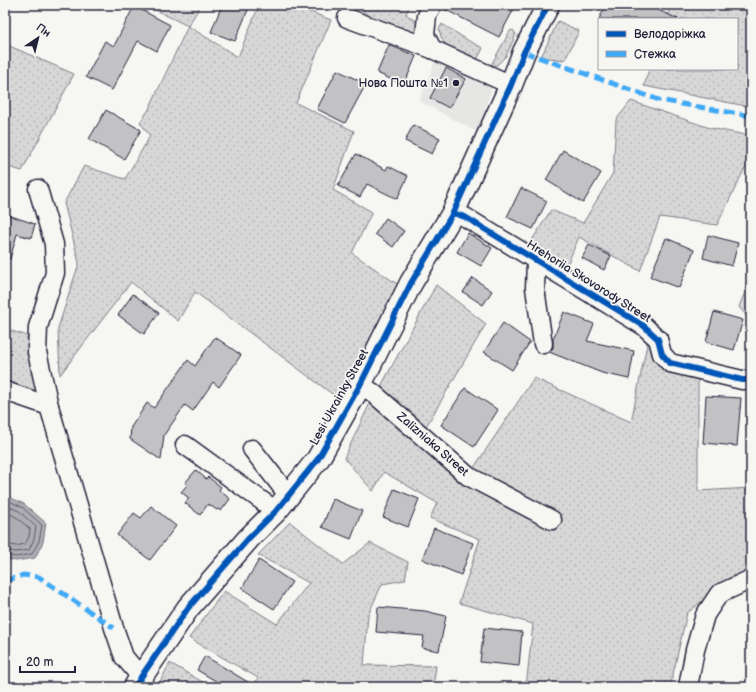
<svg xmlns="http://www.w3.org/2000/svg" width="756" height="692" font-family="'Balsamiq Sans',sans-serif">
	<defs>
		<pattern id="grass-dots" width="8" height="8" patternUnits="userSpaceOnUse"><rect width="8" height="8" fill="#d7d7d7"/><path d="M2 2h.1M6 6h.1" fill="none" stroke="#b8b8b9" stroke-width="1.8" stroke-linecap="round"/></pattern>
		<pattern id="forest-firs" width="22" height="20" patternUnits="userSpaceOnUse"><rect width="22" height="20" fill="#d7d7d7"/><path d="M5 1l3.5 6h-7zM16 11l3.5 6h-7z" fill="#b8b8b9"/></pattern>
	</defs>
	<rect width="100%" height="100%" fill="#f6f6f2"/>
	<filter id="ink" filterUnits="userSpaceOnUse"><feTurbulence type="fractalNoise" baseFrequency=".025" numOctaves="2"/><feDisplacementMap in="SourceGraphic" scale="8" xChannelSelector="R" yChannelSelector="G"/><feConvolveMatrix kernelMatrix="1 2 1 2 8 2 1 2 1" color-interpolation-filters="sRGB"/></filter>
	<g filter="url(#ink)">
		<polygon fill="#e6e6e4" points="436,59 492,86 479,133 419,101"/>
		<g fill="url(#grass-dots)" stroke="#7c7c89">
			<polygon points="145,5 201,5 188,26 238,57 259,5 293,5 331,20 296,103 354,131 333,190 372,212 352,253 400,286 343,402 195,292 178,321 131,282 60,375 58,328 79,263 64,203 84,166 125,179 150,136 140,122 148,111 188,26"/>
			<polygon points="366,5 410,5 406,14 418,23 418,39 362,16"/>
			<polygon points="671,5 751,5 751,107 644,86 649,69 737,69 737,19 666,19"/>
			<polygon points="558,21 579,31 565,60 541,57"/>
			<polygon points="442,24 469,41 483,48 477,60 446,45 441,37 439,29"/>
			<polygon points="513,30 516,34 506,56 497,65 491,65 510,31"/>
			<polygon points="5,44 74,74 22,171 5,166"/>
			<polygon points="631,101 710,128 751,136 751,162 744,170 717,225 660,217 640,271 579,237 564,272 527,248 551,210 583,223 613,173 616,120"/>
			<polygon points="436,285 486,324 424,430 380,388"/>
			<polygon points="5,329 28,336 42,399 5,385"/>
			<polygon points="648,339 669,372 698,380 698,491 751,488 751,573 737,575 687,613 670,687 526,687 533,624 459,603 480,539 430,518 437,503 384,472 373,491 344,458 371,401 473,469 534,378 631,422"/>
			<polygon points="290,522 343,564 370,543 408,562 405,580 382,584 368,615 364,665 436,666 433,687 253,687 258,678 189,638 224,591 277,624 309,583 258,555"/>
			<polygon points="170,663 211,687 157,687"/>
		</g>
		<polygon fill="url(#forest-firs)" stroke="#7c7c89" points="751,277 751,321 739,307"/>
		<polygon fill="#adadb3" stroke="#757583" points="5,495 24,504 46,523 43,542 35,558 16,561 5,559"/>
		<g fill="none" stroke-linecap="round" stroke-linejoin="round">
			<g stroke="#5a5a6b" stroke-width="1">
				<polyline points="5,499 22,507 42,525 39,541 32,554 16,557 5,555"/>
				<polyline points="5,505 19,511 36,527 34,539 29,550 16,552 5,550"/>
				<polyline points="5,511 16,517 30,529 29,537 25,544 16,546 5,544"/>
			</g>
		</g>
		<g fill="#c2c2c4" stroke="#22223b">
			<polygon points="222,5 250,5 235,41 211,32"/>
			<polygon points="442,5 516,5 499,37 442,8"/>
			<polygon points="606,5 647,5 678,19 599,19"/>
			<polygon points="134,6 170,25 157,51 138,41 112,90 86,77 105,41 114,46"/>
			<polygon points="389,45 416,56 404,85 377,73"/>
			<polygon points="446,68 466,79 449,108 430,98"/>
			<polygon points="337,70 366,84 345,123 317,109"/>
			<polygon points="106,110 141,130 124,159 89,139"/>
			<polygon points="413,125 440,138 432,154 405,141"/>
			<polygon points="563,150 601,173 583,203 546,180"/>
			<polygon points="356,154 386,170 388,166 408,176 397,199 367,184 360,197 338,186"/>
			<polygon points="521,188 547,201 533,229 507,217"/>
			<polygon points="5,214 35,224 31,238 17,234 10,259 5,259"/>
			<polygon points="386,218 404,231 393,247 375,234"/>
			<polygon points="468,233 492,248 481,266 457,252"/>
			<polygon points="708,235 738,243 732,266 703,258"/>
			<polygon points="666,238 694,250 679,288 650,277"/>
			<polygon points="589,245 611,256 604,270 582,258"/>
			<polygon points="473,278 492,291 483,305 463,292"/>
			<polygon points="133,294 159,313 144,334 118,315"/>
			<polygon points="564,312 594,324 587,341 634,351 629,379 602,373 549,352 553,348 553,339"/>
			<polygon points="714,312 743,320 734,350 706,342"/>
			<polygon points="503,323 530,342 512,370 484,352"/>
			<polygon points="215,337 241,355 219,387 213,382 193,411 185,405 164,435 161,460 130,439 131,427 147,403 154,408 188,360 195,366"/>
			<polygon points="465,388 498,410 474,447 441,425"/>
			<polygon points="706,396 741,398 737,446 703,443"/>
			<polygon points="196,470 206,479 208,477 221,487 219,490 230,499 221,511 218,509 217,510 208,504 200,515 185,503 189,498 181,492 187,485 185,483"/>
			<polygon points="394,489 419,499 408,527 383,517"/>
			<polygon points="333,499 362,511 351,539 322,527"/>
			<polygon points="151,506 176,526 150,560 117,535 134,513 141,518"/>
			<polygon points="434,528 473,543 461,575 422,559"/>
			<polygon points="259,560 292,582 274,609 242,588"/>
			<polygon points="378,607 425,611 446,616 439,651 422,648 424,636 376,632"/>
			<polygon points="484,628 522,632 519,666 480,662"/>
			<polygon points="205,656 256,687 226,687 197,670"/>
		</g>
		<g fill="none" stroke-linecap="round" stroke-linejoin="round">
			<defs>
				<g id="minor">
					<polyline points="432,5 427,16 425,35 432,49"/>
					<polyline points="347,18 432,49 511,85"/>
					<polyline points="38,189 54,244 55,273 38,327 37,352 49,406 114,628 124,657 141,677"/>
					<polyline points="453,213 465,217 644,326 658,339 662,354 670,363 742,380 751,380"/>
					<polyline points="536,261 535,288 543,344"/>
					<polyline points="360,385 372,392 468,476 552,520"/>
					<polyline points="5,391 49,406"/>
					<polyline points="185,445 276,511"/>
					<polyline points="252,449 289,496"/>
					<polyline points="688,687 695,650 705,615 719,594 747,581 751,581"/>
				</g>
				<polyline id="major" points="135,687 141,677 188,608 249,538 276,511 318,459 360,385 411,283 453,213 511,85 524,52 548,5"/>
			</defs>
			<use href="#minor" stroke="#22223b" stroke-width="21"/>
			<use href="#major" stroke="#22223b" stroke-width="25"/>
			<use href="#minor" stroke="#f6f6f2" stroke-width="18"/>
			<use href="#major" stroke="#f6f6f2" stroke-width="22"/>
			<g stroke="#3fa9f5" stroke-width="5" stroke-dasharray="10 5" stroke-linecap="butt">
				<polyline points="524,52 659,100 751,116"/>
				<polyline points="5,581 23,575 39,577 114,628"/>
			</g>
			<defs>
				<g id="cycleway">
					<polyline points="453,213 465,217 644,326 658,339 662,354 670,363 742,380 751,380"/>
					<polyline points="135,687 141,677 188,608 249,538 276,511 318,459 360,385 411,283 453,213 511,85 524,52 548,5"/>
				</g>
			</defs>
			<use href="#cycleway" stroke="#f6f6f2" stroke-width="8"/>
			<use href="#cycleway" stroke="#0057b8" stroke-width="6"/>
		</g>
	</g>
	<circle fill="#22223b" stroke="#f6f6f2" stroke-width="1.5" cx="456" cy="83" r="4"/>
	<g text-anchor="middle" stroke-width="3.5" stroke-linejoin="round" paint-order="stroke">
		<g font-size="12" fill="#22223b" stroke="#f6f6f2" text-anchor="end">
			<text x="448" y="87">Нова Пошта №1</text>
		</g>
		<g font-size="12" fill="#22223b" stroke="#f6f6f2">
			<text transform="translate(589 281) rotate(32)" y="4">Hrehoriia Skovorody Street</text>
			<text transform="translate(339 397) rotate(-61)" y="4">Lesi Ukrainky Street</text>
			<text transform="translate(433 444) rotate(41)" y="4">Zalizniaka Street</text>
		</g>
	</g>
	<rect width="756" height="692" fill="none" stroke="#f6f6f2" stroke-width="20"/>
	<rect x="10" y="10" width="736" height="672" fill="none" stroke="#22223b" stroke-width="1.5" filter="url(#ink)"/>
	<rect x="598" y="18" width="140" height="52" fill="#f6f6f2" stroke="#a1a1a9"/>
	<rect x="606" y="31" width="20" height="6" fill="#0057b8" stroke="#a1a1a9"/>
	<text x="634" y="38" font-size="12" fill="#22223b">Велодоріжка</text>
	<rect x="606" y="51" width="20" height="6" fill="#3fa9f5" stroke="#a1a1a9"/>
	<text x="634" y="58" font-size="12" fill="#22223b">Стежка</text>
	<g transform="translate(38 38) rotate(35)" stroke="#f6f6f2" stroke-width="3" paint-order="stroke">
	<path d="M0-3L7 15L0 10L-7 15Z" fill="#22223b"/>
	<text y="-6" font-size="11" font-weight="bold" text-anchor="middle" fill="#22223b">Пн</text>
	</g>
	<path d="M20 666v6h55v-6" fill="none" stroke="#22223b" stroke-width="2"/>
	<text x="26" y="666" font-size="12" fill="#22223b" stroke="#f6f6f2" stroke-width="3" paint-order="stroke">20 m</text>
</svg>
